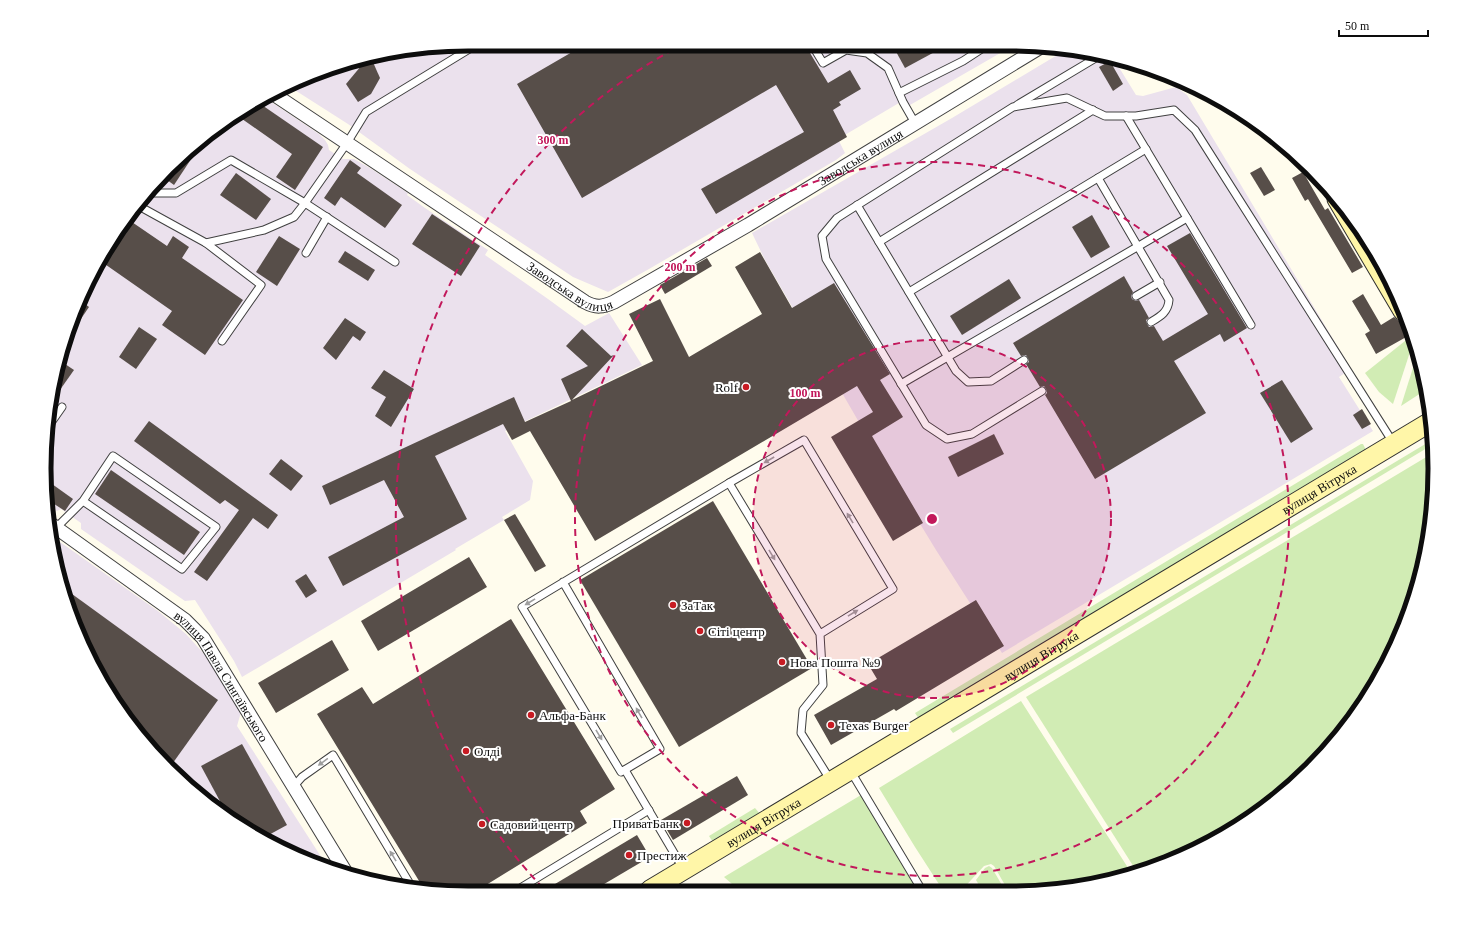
<svg xmlns="http://www.w3.org/2000/svg" width="1479" height="937" font-family="'Times New Roman',serif">
	<rect width="100%" height="100%" fill="#fffced"/>
	<g fill="#ebe1ed">
		<polygon points="413,48 1009,48 910,105 904,100 838,139 845,153 836,160 649,269 608,292 573,277 410,169 348,124 290,87 332,66"/>
		<polygon points="1069,48 1115,61 1136,95 1143,96 1176,87 1187,95 1351,369 1339,377 1373,431 1002,653 936,550 878,455 765,260 752,233 952,118"/>
		<polygon points="267,99 319,134 325,140 328,145 329,150 343,159 354,159 370,168 408,193 407,195 425,208 488,250 485,255 548,299 585,326 609,313 642,365 505,431 533,481 530,500 502,517 504,520 455,549 456,550 242,677 234,661 195,600 185,601 81,529 81,523 61,509 57,511 49,505 44,468 52,386 67,332 101,256 132,210 188,149 232,116"/>
		<polygon points="53,537 158,611 186,634 205,655 241,712 237,726 327,866 306,861 210,805 149,749 115,704 76,631 59,579"/>
	</g>
	<g fill="#d1ecb4">
		<polygon points="1410,337 1412,342 1410,352 1393,404 1379,392 1365,373"/>
		<polygon points="1417,355 1419,359 1425,387 1421,393 1401,406"/>
		<polygon points="1432,440 1432,445 953,733 950,729"/>
		<polygon points="1361,444 1363,444 1366,450 919,719 915,713"/>
		<polygon points="1433,453 1434,496 1420,579 1391,656 1347,727 1290,788 1223,836 1137,872 1026,697"/>
		<polygon points="1021,701 1132,874 1121,878 1038,892 1009,892 994,866 991,864 984,866 960,892 944,892 915,847 879,788"/>
		<polygon points="861,795 918,892 740,891 724,877"/>
		<polygon points="755,808 760,814 713,842 709,836"/>
		<polygon points="989,866 992,868 1006,892 983,892 976,880 985,868"/>
	</g>
	<g fill="#574e49">
		<polygon points="579,48 807,48 828,83 850,70 861,89 839,102 841,105 833,110 847,137 716,214 701,189 804,132 776,85 582,198 517,84"/>
		<polygon points="894,48 942,48 905,68"/>
		<polygon points="372,60 380,78 371,94 358,102 346,84 361,66"/>
		<polygon points="1110,61 1123,84 1113,91 1099,67"/>
		<polygon points="259,103 323,147 295,190 276,177 292,154 235,114"/>
		<polygon points="198,142 201,144 174,185 163,177 188,150"/>
		<polygon points="350,160 361,168 357,173 402,205 385,228 341,197 335,206 324,198"/>
		<polygon points="1261,167 1275,190 1264,196 1250,173"/>
		<polygon points="1303,172 1325,210 1328,208 1363,267 1352,273 1308,199 1305,201 1292,178"/>
		<polygon points="236,173 271,199 256,220 220,195"/>
		<polygon points="432,214 480,246 461,276 412,244"/>
		<polygon points="1092,215 1110,247 1091,258 1072,227"/>
		<polygon points="126,218 167,246 173,236 189,247 182,258 243,300 205,355 162,325 172,311 99,260"/>
		<polygon points="1190,233 1247,328 1224,342 1220,334 1174,361 1206,413 1095,479 1045,395 1047,393 1046,389 1044,386 1040,387 1026,364 1029,362 1028,358 1026,355 1021,356 1013,343 1124,276 1133,292 1131,296 1132,299 1136,301 1139,300 1149,318 1146,320 1147,324 1149,327 1154,326 1163,341 1208,314 1167,246"/>
		<polygon points="279,236 300,249 277,286 256,272"/>
		<polygon points="345,251 375,270 368,281 338,262"/>
		<polygon points="760,252 792,308 834,283 890,374 880,380 903,417 872,436 923,523 893,541 831,437 873,412 857,386 595,541 530,431 512,440 503,424 435,456 467,519 343,586 328,557 404,517 384,480 330,505 322,486 514,397 525,422 571,401 561,379 588,366 566,346 582,329 611,356 614,355 572,400 653,361 629,314 660,299 689,357 762,314 735,267"/>
		<polygon points="707,258 712,266 665,294 660,285"/>
		<polygon points="1009,279 1021,298 962,335 950,316"/>
		<polygon points="1363,294 1381,325 1394,317 1399,321 1408,336 1376,354 1365,334 1370,331 1352,301"/>
		<polygon points="81,301 89,307 72,332 68,329"/>
		<polygon points="345,318 366,332 360,341 353,336 336,360 323,348"/>
		<polygon points="139,327 157,339 136,369 119,357"/>
		<polygon points="59,360 74,370 50,404 52,386"/>
		<polygon points="384,370 414,389 391,427 375,416 386,397 371,388"/>
		<polygon points="1282,380 1313,429 1291,443 1260,393"/>
		<polygon points="1362,409 1371,424 1362,429 1353,415"/>
		<polygon points="149,421 278,515 268,529 253,518 207,581 194,572 239,510 225,500 220,504 134,441"/>
		<polygon points="994,434 1004,454 958,477 948,457"/>
		<polygon points="281,459 303,476 291,491 269,474"/>
		<polygon points="111,470 200,532 184,555 95,494"/>
		<polygon points="52,484 73,499 65,511 48,500 47,490"/>
		<polygon points="713,501 812,668 679,747 580,580"/>
		<polygon points="515,514 546,566 535,572 504,520"/>
		<polygon points="469,557 487,587 378,651 361,621"/>
		<polygon points="306,574 317,591 306,598 295,581"/>
		<polygon points="61,586 218,700 170,767 150,749 115,704 76,631"/>
		<polygon points="976,600 1004,646 896,711 894,709 831,745 814,715 877,679 868,664"/>
		<polygon points="511,619 615,789 580,811 587,823 478,890 424,889 317,714 362,687 373,704"/>
		<polygon points="332,640 349,670 276,713 258,683"/>
		<polygon points="242,744 287,825 265,837 228,816 201,766"/>
		<polygon points="737,776 748,795 673,840 661,820"/>
		<polygon points="637,835 650,857 594,890 545,890"/>
	</g>
	<g fill="none" stroke-linecap="round" stroke-linejoin="round">
		<defs>
			<g id="service">
				<polyline points="814,48 823,63 846,50 867,53 888,68 899,93"/>
				<polyline points="1017,105 1099,56"/>
				<polyline points="1126,116 1251,325"/>
				<polyline points="915,123 903,102 899,93 963,61 983,48"/>
				<path d="M1098,178L1169,300C1168,312 1161,316 1151,322"/>
				<polyline points="148,193 176,193 231,160 305,203 347,143 366,112 471,48"/>
				<polyline points="137,205 206,243 261,285 222,341"/>
				<polyline points="857,205 956,371 968,382 991,381 1024,360"/>
				<polyline points="879,242 1093,110"/>
				<polyline points="206,243 264,230 294,217 305,203 395,262"/>
				<polyline points="306,253 327,217"/>
				<polyline points="909,292 1146,149"/>
				<polyline points="1136,296 1160,282"/>
				<polyline points="901,384 1187,218"/>
				<polyline points="1042,391 972,434 947,439 926,425 826,259 822,236 837,218 1013,107 1067,98 1105,116 1136,116 1174,110 1195,130 1394,444"/>
				<polyline points="48,427 62,407"/>
				<polyline points="57,527 83,501 113,456 216,527 182,569 83,501"/>
				<polyline points="563,582 660,749 621,772 522,607 729,483"/>
				<polyline points="820,634 893,589 804,440 729,483 820,634 823,685 803,710 801,733 831,781"/>
				<polyline points="625,770 684,870"/>
				<polyline points="850,770 923,892"/>
				<polyline points="294,786 302,777 333,755 413,889"/>
				<polyline points="517,890 649,810"/>
			</g>
			<g id="minor">
				<path id="s1" d="M275,95L585,302C596,308 603,307 614,302L748,225L1039,48"/>
				<path id="s2" d="M51,524L185,620L203,638L345,871"/>
			</g>
			<g id="secondary">
				<polyline points="1337,199 1403,311"/>
				<path id="s3" d="M650,890L1432,421"/>
			</g>
		</defs>
		<use href="#service" stroke="#404040" stroke-width="9"/>
		<use href="#minor" stroke="#404040" stroke-width="15"/>
		<use href="#secondary" stroke="#2f2f2f" stroke-width="21"/>
		<use href="#service" stroke="#fff" stroke-width="7"/>
		<use href="#minor" stroke="#fff" stroke-width="13"/>
		<use href="#secondary" stroke="#fff6a8" stroke-width="19"/>
		<polyline stroke="#c71b23" stroke-width="1" points="1361,232 1388,278"/>
	</g>
	<defs><path id="oneway-solid" d="M-6-.8H1V-3.2L6.5 0L1 3.2V.8H-6Z"/></defs>
	<g fill="#9e9e9e">
		<use href="#oneway-solid" transform="translate(769 460) rotate(150)"/>
		<use href="#oneway-solid" transform="translate(850 518) rotate(-121)"/>
		<use href="#oneway-solid" transform="translate(772 555) rotate(59)"/>
		<use href="#oneway-solid" transform="translate(530 602) rotate(149)"/>
		<use href="#oneway-solid" transform="translate(853 613) rotate(-31)"/>
		<use href="#oneway-solid" transform="translate(639 713) rotate(-120)"/>
		<use href="#oneway-solid" transform="translate(599 735) rotate(59)"/>
		<use href="#oneway-solid" transform="translate(323 762) rotate(144)"/>
		<use href="#oneway-solid" transform="translate(393 856) rotate(-121)"/>
	</g>
	<circle cx="932" cy="519" r="179" fill="#c2185b" fill-opacity=".12"/>
	<g fill="none" stroke="#c2185b" stroke-width="2" stroke-dasharray="7 5">
		<circle cx="932" cy="519" r="179"/>
		<circle cx="932" cy="519" r="357"/>
		<path d="M543 888A536 536 0 0 1 676 48"/>
	</g>
	<g fill="#c71b23" stroke="#fff" stroke-width="1.5">
		<circle cx="746" cy="387" r="4"/>
		<circle cx="673" cy="605" r="4"/>
		<circle cx="700" cy="631" r="4"/>
		<circle cx="782" cy="662" r="4"/>
		<circle cx="531" cy="715" r="4"/>
		<circle cx="831" cy="725" r="4"/>
		<circle cx="466" cy="751" r="4"/>
		<circle cx="687" cy="823" r="4"/>
		<circle cx="482" cy="824" r="4"/>
		<circle cx="629" cy="855" r="4"/>
	</g>
	<g text-anchor="middle" stroke-width="4" stroke-linejoin="round" paint-order="stroke">
		<g font-size="13" fill="#0d0d0d" stroke="#fff">
			<text dy="5" stroke="none"><textPath href="#s1" startOffset="689">Заводська вулиця</textPath></text>
			<text dy="5" stroke="none"><textPath href="#s1" startOffset="353">Заводська вулиця</textPath></text>
			<text dy="5" stroke="none"><textPath href="#s3" startOffset="780">вулиця Вітрука</textPath></text>
			<text dy="5" stroke="none"><textPath href="#s3" startOffset="456">вулиця Вітрука</textPath></text>
			<text dy="5" stroke="none"><textPath href="#s2" startOffset="232">вулиця Павла Сингаївського</textPath></text>
			<text dy="5" stroke="none"><textPath href="#s3" startOffset="132">вулиця Вітрука</textPath></text>
		</g>
		<g font-size="13" fill="#0d0d0d" stroke="#fff" text-anchor="start">
			<text x="738" y="392" text-anchor="end">Rolf</text>
			<text x="681" y="610">ЗаТак</text>
			<text x="708" y="636">Сіті центр</text>
			<text x="790" y="667">Нова Пошта №9</text>
			<text x="539" y="720">Альфа-Банк</text>
			<text x="839" y="730">Texas Burger</text>
			<text x="474" y="756">Олді</text>
			<text x="679" y="828" text-anchor="end">ПриватБанк</text>
			<text x="490" y="829">Садовий центр</text>
			<text x="637" y="860">Престиж</text>
		</g>
	</g>
	<path d="M0 0H1479V937H0ZM468 51H1011A417 417 0 0 1 1428 468V469A417 417 0 0 1 1011 886H468A417 417 0 0 1 51 469V468A417 417 0 0 1 468 51Z" fill="#fff" fill-rule="evenodd"/>
	<path fill="none" stroke="#0d0d0d" stroke-width="5" d="M468 51H1011A417 417 0 0 1 1428 468V469A417 417 0 0 1 1011 886H468A417 417 0 0 1 51 469V468A417 417 0 0 1 468 51Z"/>
	<circle cx="932" cy="519" r="6" fill="#c2185b" stroke="#fff" stroke-width="2"/>
	<g font-size="12" text-anchor="middle" font-weight="bold" fill="#c2185b" stroke="#fff" stroke-width="4" stroke-linejoin="round" paint-order="stroke">
		<text x="553" y="144">300 m</text>
		<text x="680" y="271">200 m</text>
		<text x="805" y="397">100 m</text>
	</g>
	<path d="M1339 30v6h89v-6" fill="none" stroke="#0d0d0d" stroke-width="2"/>
	<text x="1345" y="30" font-size="12" fill="#0d0d0d" stroke="#ffffff" stroke-width="3" paint-order="stroke">50 m</text>
</svg>
